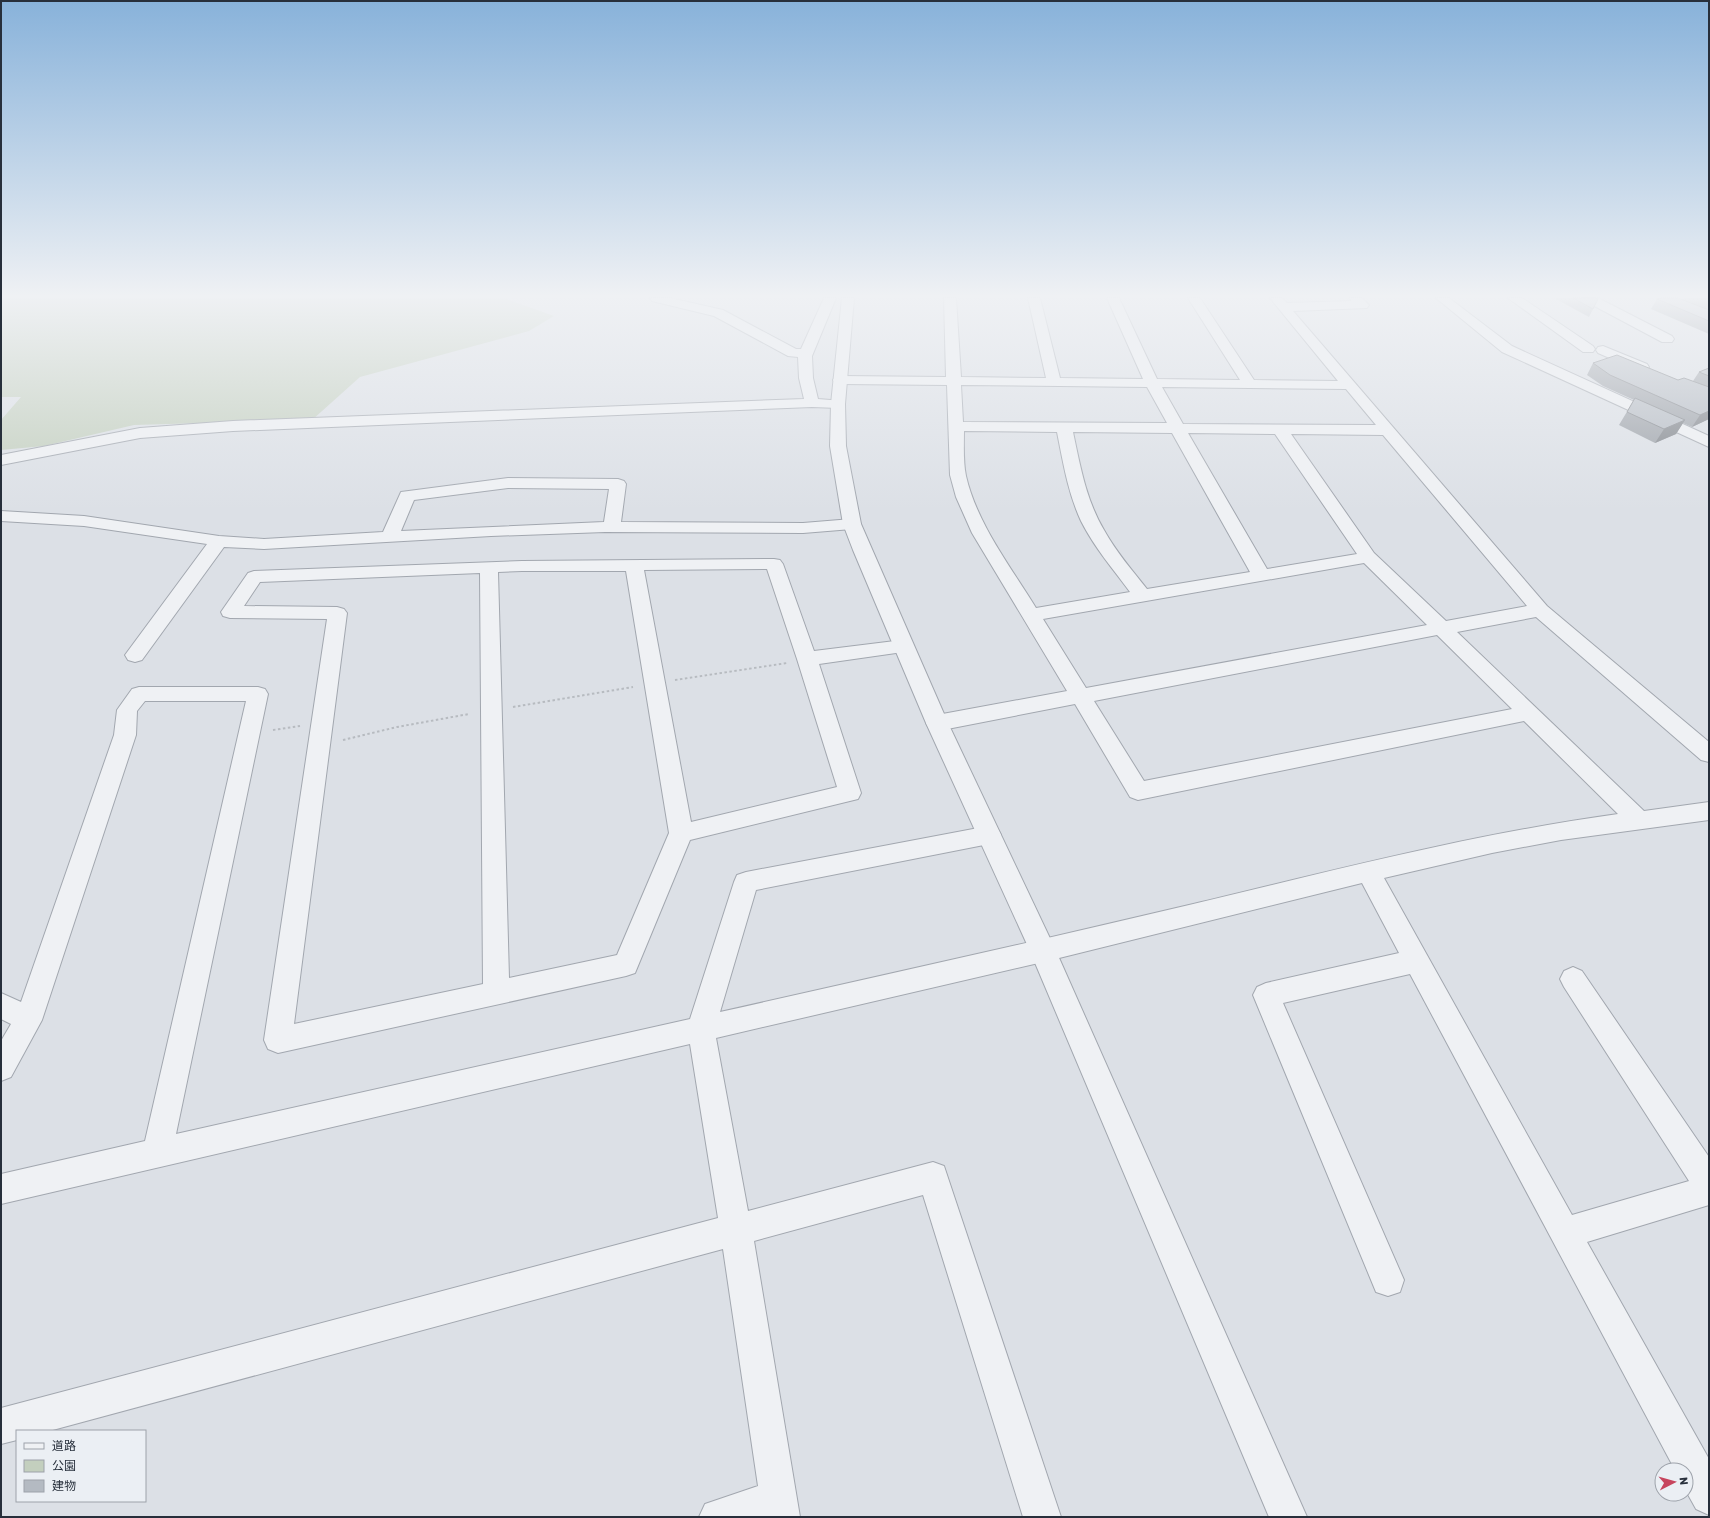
<svg xmlns="http://www.w3.org/2000/svg" width="1710" height="1518" font-family="Rubik,'Noto Sans JP',sans-serif">
	<rect width="100%" height="100%" fill="#dce0e6"/>
	<polygon fill="#c3cfbe" points="1,298 504,298 554,316 529,331 360,377 312,420 134,425 44,446 1,450 1,420 21,397 1,397"/>
	<g fill="none" stroke-linecap="round" stroke-linejoin="round">
		<defs>
			<g id="minor">
				<polygon points="650,298 670,298 723,310 796,349 801,349 824,298 836,298 812,356 813,378 818,399 843,401 845,404 843,407 838,408 812,407 233,431 140,438 1,465 1,455 140,428 233,421 804,399 799,378 798,357 788,356 714,316 652,301"/>
				<path d="M944,298H956L961,377L1046,378L1028,298H1040L1060,378L1143,379L1107,298H1119L1157,379L1240,380L1188,298H1200L1254,380L1338,381L1270,298H1282L1287,303L1352,301L1349,298H1362L1369,305L1367,308L1293,311L1547,606L1709,742V762L1701,760L1536,617L1457,632L1644,811L1709,802V820L1561,840L1492,853L1384,878L1572,1215L1689,1181L1564,987L1560,979L1564,971L1573,967L1582,971L1709,1157V1205L1587,1242L1709,1459V1515L1696,1509L1686,1491V1470H1675L1410,974L1283,1003L1404,1280L1400,1292L1388,1296L1376,1292L1253,995L1257,987L1266,983L1399,953L1362,883L1043,962L716,1038L748,1211L933,1162L944,1166L1061,1517H1023L923,1195L754,1241L800,1517H699L705,1504L758,1486L723,1249L49,1431H17V1440L1,1444V1408L718,1218L690,1044L1,1204V1174L145,1141L246,701H145L137,711L136,735L42,1020L11,1077L1,1081V1041L11,1024L1,1019V993L21,1002L114,735L117,710L132,689L139,687H258L265,689L268,694L176,1134L690,1019L734,882L737,875L746,872L989,826L997,828L1001,835L997,842L989,844L756,890L720,1012C876,977 1033,942 1189,905C1331,871 1473,834 1618,814L1524,721L1138,800L1130,797L1075,704L937,731L929,728L926,723L929,718L937,715L1067,691L972,533L956,497L950,475L947,385L840,384L835,383L833,380L835,377L840,376L946,377ZM961,385L1147,387L1167,423L963,422ZM1162,387L1346,389L1376,425L1183,424ZM964,431L1057,432C1063,462 1068,493 1081,521C1094,547 1113,569 1130,592L1036,608C1011,567 977,524 966,476C963,462 964,445 964,431ZM1073,432L1172,433L1250,572L1147,589C1132,570 1116,552 1104,530C1086,500 1080,465 1073,432ZM1188,433L1275,434L1357,554L1267,569ZM1291,434L1383,435L1527,606L1446,621L1374,553ZM1364,563L1427,625L1086,688L1043,619ZM1437,635L1512,709L1144,781L1094,701Z"/>
				<polygon points="1436,298 1449,298 1512,346 1709,436 1709,447 1502,352"/>
				<polygon points="1508,298 1522,298 1593,346 1595,349 1593,352 1583,352"/>
				<polygon points="1583,298 1598,298 1672,336 1674,339 1672,342 1662,342 1585,301"/>
				<polygon points="1603,346 1647,364 1649,367 1647,370 1642,371 1637,370 1598,353 1596,350 1598,347"/>
				<path d="M508,478L618,479L624,481L626,484L621,522L803,523L852,519L858,520L861,524L858,528L852,529L803,533L605,532L491,536L264,549L224,547L142,660L135,662L128,660L125,655L207,544L84,526L1,521V511L84,516L219,536L264,539L383,532L401,492ZM508,488L609,489L604,522L401,531L414,500Z"/>
				<path d="M774,559L780,560L783,564L814,651L903,640L910,641L913,646L910,651L819,664L861,793L858,799L690,840L635,973L626,976L278,1053L268,1049L264,1040L327,619L230,618L223,616L221,612L248,573L254,571L522,561ZM767,569L797,659L837,787L691,822L644,570ZM522,571H626L669,833L617,955L509,978L498,572ZM480,573L483,984L294,1024L347,613L344,609L337,607L244,606L260,582Z"/>
			</g>
			<polygon id="tertiary" points="842,298 854,298 845,404 846,446 861,524 948,723 1056,951 1307,1517 1269,1517 1030,951 926,723 853,550 843,524 830,446 831,404"/>
		</defs>
		<use href="#minor" stroke="#a2a7af" stroke-width="2"/>
		<use href="#tertiary" stroke="#a2a7af" stroke-width="2"/>
		<g stroke="#b7bbc0" stroke-width="2" stroke-dasharray="2.5 2.5" stroke-linecap="butt">
			<polyline points="675,680 787,663"/>
			<polyline points="513,707 633,687"/>
			<polyline points="273,730 300,726"/>
			<polyline points="343,740 397,727 469,714"/>
		</g>
		<use href="#minor" fill="#eff1f4" fill-rule="evenodd"/>
		<use href="#tertiary" fill="#eff1f4" fill-rule="evenodd"/>
	</g>
	<g fill="#9ba0a7">
		<polygon points="1554,298 1595,298 1598,299 1589,317"/>
		<polygon points="1684,298 1709,298 1709,334 1651,309 1657,299 1683,299"/>
		<polygon points="1593,363 1678,380 1693,381 1699,372 1709,368 1709,419 1692,427 1683,423 1676,434 1655,443 1619,425 1634,400 1603,386 1587,375"/>
	</g>
	<g fill="#7e8288">
		<polygon points="1709,411 1709,419 1692,427 1700,415"/>
		<polygon points="1685,420 1676,434 1655,443 1664,429"/>
	</g>
	<g fill="#b4bac2" stroke="#7e8288">
		<polygon points="1573,298 1595,298 1598,299 1593,309"/>
		<polygon points="1661,298 1678,298 1709,310 1709,321 1657,299"/>
		<polygon points="1617,355 1678,380 1684,378 1709,387 1709,411 1700,415 1610,375 1593,363"/>
		<polygon points="1709,368 1709,376 1699,372"/>
		<polygon points="1635,398 1685,420 1664,429 1627,412"/>
	</g>
	<linearGradient id="sky" x2="0" y2="1"><stop stop-color="#88b2da"/><stop offset="0.58" stop-color="#eff1f4"/><stop offset="1" stop-color="#eff1f4" stop-opacity="0"/></linearGradient>
	<rect width="1710" height="510" fill="url(#sky)"/>
	<rect width="1710" height="1518" fill="none" stroke="#272f3b" stroke-width="4"/>
	<rect x="16" y="1430" width="130" height="72" fill="#ebeff4" stroke="#9da2aa"/>
	<rect x="24" y="1443" width="20" height="6" fill="#eff1f4" stroke="#9da2aa"/>
	<text x="52" y="1450" font-size="12" fill="#272f3b">道路</text>
	<rect x="24" y="1460" width="20" height="12" fill="#c3cfbe" stroke="#9da2aa"/>
	<text x="52" y="1470" font-size="12" fill="#272f3b">公園</text>
	<rect x="24" y="1480" width="20" height="12" fill="#b4bac2" stroke="#9da2aa"/>
	<text x="52" y="1490" font-size="12" fill="#272f3b">建物</text>
	<g transform="translate(1674 1482) rotate(84)"><circle r="19" fill="#ebeff4" stroke="#9da2aa"/>
	<path d="M0-3L7 15L0 10L-7 15Z" fill="#c7455e"/>
	<text y="-6" font-size="11" font-weight="bold" text-anchor="middle" fill="#272f3b">N</text>
	</g>
</svg>
